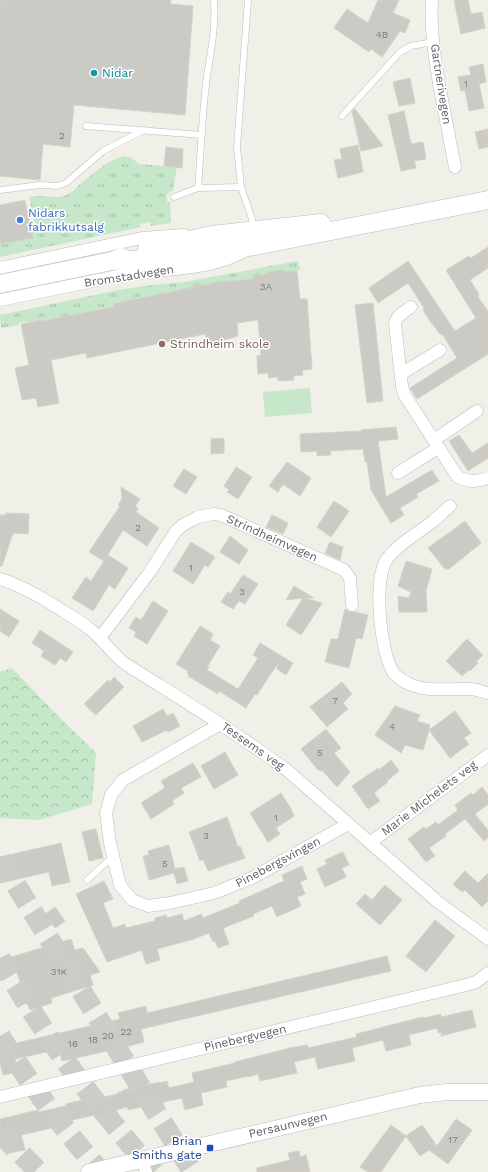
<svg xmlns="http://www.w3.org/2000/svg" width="488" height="1172" font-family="'Work Sans',sans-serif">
	<defs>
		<pattern id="grass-tufts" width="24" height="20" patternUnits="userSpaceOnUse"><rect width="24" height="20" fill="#c6e7c9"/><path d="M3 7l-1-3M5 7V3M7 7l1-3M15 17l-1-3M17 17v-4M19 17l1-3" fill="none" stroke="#a4bfa7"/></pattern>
		<pattern id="park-crowns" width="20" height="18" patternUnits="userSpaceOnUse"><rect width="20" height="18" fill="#c6e7c9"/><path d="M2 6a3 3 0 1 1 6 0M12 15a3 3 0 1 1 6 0" fill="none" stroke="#a4bfa7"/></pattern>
	</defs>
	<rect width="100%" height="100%" fill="#f0f0e8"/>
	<g fill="url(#grass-tufts)">
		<path d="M124,156L132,158L139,164L177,167L173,190L167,194V202H170L171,223L151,226L150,222L140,224L141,227L0,257V244L33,238L30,225L35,224L29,197C41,194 55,200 67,195C71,193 76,188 79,185C93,174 106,160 124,156Z"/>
		<polygon points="298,261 300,270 284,272 283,270 267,272 267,274 254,276 254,279 223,282 223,281 114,304 114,307 43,321 42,320 29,322 28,321 19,323 19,325 1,328 0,315 118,290 144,286 184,282"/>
	</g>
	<polygon fill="url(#park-crowns)" points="12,668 55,713 96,753 92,804 39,820 0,818 0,672"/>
	<polygon fill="#c6e7c9" points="310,388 312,413 265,417 263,392"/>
	<g fill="#cccac4" stroke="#d5d2c6">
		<polygon points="0,0 171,0 170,4 193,6 185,115 74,105 70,147 43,144 40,180 0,176"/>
		<polygon points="378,0 399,0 393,13 410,20 405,33 400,31 382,57 371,49 369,52 334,28 347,9 368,23"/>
		<polygon points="454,0 468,0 471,14 482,12 485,28 461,34"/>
		<polygon points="483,64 486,82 479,84 484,108 469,111 465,90 461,91 458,77 471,75 469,67"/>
		<polygon points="410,78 415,103 399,106 393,82"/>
		<polygon points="355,109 383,146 361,151 352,111"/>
		<polygon points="404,111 411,144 423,142 426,159 414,161 416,168 401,171 388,115"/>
		<polygon points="488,129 488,147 479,149 475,132"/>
		<polygon points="358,145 363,172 338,178 334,160 342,159 340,149"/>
		<polygon points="166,147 183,149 182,168 164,166"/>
		<polygon points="25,200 33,238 0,244 0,205"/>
		<polygon points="488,247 488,268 470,280 479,294 478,297 488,311 488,354 417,399 410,388 457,358 443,335 440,334 430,321 423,310 424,308 408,283 378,303 369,288 408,261 455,331 476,318 446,270 469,256 471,258"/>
		<polygon points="284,270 284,272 297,271 300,299 307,299 312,369 302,370 303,375 293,376 294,380 278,381 278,377 269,378 268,373 258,374 257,356 261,355 258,320 237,323 238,336 207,345 205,334 87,358 86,353 51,360 59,403 38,407 36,398 22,400 15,368 29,365 21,324 42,320 43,321 114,307 113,304 223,281 223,282 254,279 254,276 267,274 267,272"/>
		<polygon points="373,303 383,401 367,403 355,305"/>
		<polygon points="396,427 398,439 378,441 386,497 432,470 439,481 416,494 418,497 400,508 404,515 391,523 371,490 367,462 365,462 363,449 330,451 331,455 317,456 317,451 301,452 300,434 362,431 361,430"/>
		<polygon points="459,435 472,453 488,443 488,458 468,471 449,441"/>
		<polygon points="224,438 224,453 211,454 211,439"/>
		<polygon points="287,462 311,478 300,496 283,484 278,492 269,486"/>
		<polygon points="236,467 252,477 238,499 227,492 229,490 224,486"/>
		<polygon points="184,469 197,477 186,494 173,486"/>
		<polygon points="121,487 140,499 135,506 138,508 136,512 159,528 147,546 123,530 104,561 89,552 120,506 118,505 122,499"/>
		<polygon points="334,501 349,511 331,537 317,527"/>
		<polygon points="6,513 29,514 28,534 13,533 2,566 0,566 0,515 6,515"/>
		<polygon points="272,515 288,523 283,534 266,527"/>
		<polygon points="465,521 481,543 449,569 445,569 428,548"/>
		<polygon points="230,536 248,550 239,564 220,552"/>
		<polygon points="191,542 215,557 208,567 205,565 193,584 173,571"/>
		<polygon points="330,542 343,547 340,560 325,553"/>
		<polygon points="108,555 128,568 115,589 109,585 93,611 72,598 86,577 91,581"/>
		<polygon points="406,561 432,569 426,591 427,612 399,612 398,596 409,598 411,592 398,586"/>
		<polygon points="243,575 258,584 245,604 239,601 233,609 221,602 228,592 230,594"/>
		<polygon points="294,586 314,598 304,598 322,603 301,635 286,625 303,598 286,600"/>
		<polygon points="153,601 168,611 147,644 134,636 136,632 129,628 136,617 141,620"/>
		<polygon points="0,609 19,621 9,637 0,631"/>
		<polygon points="345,609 349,612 355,612 368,615 362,639 356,638 349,668 325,662 331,639 338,639"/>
		<polygon points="200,626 213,634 210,640 220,646 207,667 209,667 207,670 238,689 258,658 253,655 260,643 293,663 286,675 277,669 278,663 257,695 255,694 246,708 219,691 218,694 188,676 189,675 187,673 188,671 176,664"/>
		<polygon points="40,630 73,652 66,662 60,658 55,665 41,656 44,651 32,643"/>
		<polygon points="467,639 483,655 476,662 478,663 470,671 469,670 462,676 446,661"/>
		<polygon points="114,677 124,687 96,715 84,704 108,680 110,682"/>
		<polygon points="342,682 352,694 343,703 348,709 327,727 310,707"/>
		<polygon points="395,706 420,715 417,721 430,725 429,730 455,711 471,733 464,738 469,744 450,758 429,730 423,750 405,745 401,753 375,735"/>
		<polygon points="163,709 167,716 173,713 180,726 168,732 167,730 142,742 133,726"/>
		<polygon points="326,729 341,748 334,753 350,772 337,787 322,770 320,771 319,769 318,770 301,749"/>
		<polygon points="225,752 238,775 214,789 201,766"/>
		<polygon points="391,760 399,771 387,781 388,782 374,793 380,801 368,809 352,786 378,768 379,770"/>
		<polygon points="193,763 201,777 181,788 184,793 172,801 174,804 151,819 141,803 165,788 161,781"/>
		<polygon points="482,787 488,795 488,804 475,814 488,830 488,838 484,841 465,819 445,834 446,836 429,848 435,856 426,862 408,839 424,827 426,829 436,822 438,825 458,810 455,805 471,793 473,795"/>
		<polygon points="281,793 290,807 294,816 276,828 280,834 268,842 250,813"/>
		<polygon points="227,817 238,847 240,846 245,858 208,871 203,859 200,861 189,832"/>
		<polygon points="96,829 103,858 89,861 82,832"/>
		<polygon points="61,843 70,882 52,886 49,872 0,883 0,857"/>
		<polygon points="169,845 175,869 184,867 188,881 177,884 174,873 149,880 143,856 149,855 148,851"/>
		<polygon points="343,852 349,865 342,868 346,877 325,887 317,869 327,864 325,860"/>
		<polygon points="302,866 307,879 300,882 305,894 297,897 301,906 277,917 272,906 253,914 254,916 223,928 229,944 218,948 215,941 213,942 209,933 194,939 157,949 160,960 146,964 142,950 107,962 76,894 104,881 113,899 103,903 113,928 125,924 126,928 155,921 155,918 166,915 167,918 182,914 184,921 201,914 203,918 240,903 239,901 284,881 282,875"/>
		<polygon points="465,871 478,883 488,873 488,901 482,907 465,890 462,892 453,884"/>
		<polygon points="385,885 402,900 380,925 356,904 365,894 372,900"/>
		<polygon points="55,907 65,921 55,928 45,914"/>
		<polygon points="435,920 455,936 426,972 406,956"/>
		<polygon points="71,939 75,950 83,948 100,972 90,975 93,985 51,998 52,1003 30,1010 28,1005 27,1005 16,969 12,970 8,958"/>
		<polygon points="387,956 391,971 141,1029 144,1042 129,1046 62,1061 59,1049 15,1059 18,1072 3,1075 0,1063 0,1047 120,1019 118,1013 146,1006 147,1013"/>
		<polygon points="472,1010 476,1027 441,1036 441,1032 438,1033 437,1028 409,1035 411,1045 386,1051 383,1040 352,1048 355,1061 318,1069 315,1057 294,1062 297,1073 260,1081 258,1074 249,1077 249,1076 226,1081 227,1087 201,1093 203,1105 185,1110 182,1098 128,1110 127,1107 105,1113 105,1115 95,1118 94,1115 72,1120 73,1123 21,1135 25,1150 8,1153 4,1136 0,1137 0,1119 38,1110 39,1112 66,1106 66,1104 91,1098 92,1100 118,1094 117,1093 124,1091 123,1090 160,1082 160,1083 167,1081 169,1088 194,1082 192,1073 235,1063 235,1062 290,1048 307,1045 308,1048 357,1037 356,1034 423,1017 424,1018 441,1014 441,1017"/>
		<polygon points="456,1119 472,1130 448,1164 429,1150 420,1156 406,1136 381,1172 368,1172 360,1167 391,1125 406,1136 422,1125 437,1146"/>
		<polygon points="299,1151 300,1157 306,1155 310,1172 257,1172 257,1168 290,1160 288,1153"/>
	</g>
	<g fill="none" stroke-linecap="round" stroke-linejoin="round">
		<g stroke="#ccccc8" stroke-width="21" stroke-dasharray="21 10" stroke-linecap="butt">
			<polyline points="0,859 193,1172"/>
			<path d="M0,958C43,1035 96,1106 154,1172"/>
			<path d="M0,1036C30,1084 64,1130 101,1172"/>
			<polyline points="0,1133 39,1172"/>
		</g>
		<defs>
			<g id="service">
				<polyline points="342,116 400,52 411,46 433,42"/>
				<polyline points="86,126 202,135"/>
				<polyline points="241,187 237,147 248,0"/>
				<path d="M198,188C201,151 202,113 207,76C211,50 216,26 214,0"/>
				<polyline points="0,190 40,185 57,186 66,183 103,151 144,130"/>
				<polyline points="174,197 198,188 241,187 252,219 253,228"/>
				<polyline points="87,880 107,862 114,860"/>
			</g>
			<g id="minor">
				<path d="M432,0C430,29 435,60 440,89C445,115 450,141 455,167"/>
				<polyline points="0,268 142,238 184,235"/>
				<polyline points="0,300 123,275 192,267 210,264 227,259 243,252"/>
				<path d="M411,307C404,312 396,316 395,324L402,386L404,394L457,476C467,483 477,482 488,478"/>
				<polyline points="401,374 440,350"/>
				<polyline points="434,440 477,411"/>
				<polyline points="398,473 438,448"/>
				<path d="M450,506C444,511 438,517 432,522C417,534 399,543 387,559C373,579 380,651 393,672C396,677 402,680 407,683C427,693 449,688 470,689C476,689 482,692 488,693"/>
				<path d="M0,579C23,586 43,598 63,611C73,617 83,623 91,630C103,640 112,653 124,663C179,698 236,732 288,771L438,902L488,939"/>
				<polyline points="100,638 149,573 176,531 183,525 198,517 213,514 221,515 344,570 350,578 352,605"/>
				<polyline points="220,724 123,780 111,795 106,813 110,843 120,885 132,900 148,906 170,903 214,893 254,877 348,824"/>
				<polyline points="371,842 488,755"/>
				<polyline points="0,1097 466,985 476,982 488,973"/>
				<polyline points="142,1159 146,1172"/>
			</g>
			<polyline id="tertiary" points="89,1172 420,1095 447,1092 488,1092"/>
			<g id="secondary">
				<polyline points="147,249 212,235 321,223"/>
				<polyline points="112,261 146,259 181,256 255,246 488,200"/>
				<polyline points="0,284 112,261 122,257"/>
			</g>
		</defs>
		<use href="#service" stroke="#babcc0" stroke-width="7"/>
		<use href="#minor" stroke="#babcc0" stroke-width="13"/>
		<use href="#tertiary" stroke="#babcc0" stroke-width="17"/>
		<use href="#secondary" stroke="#b9bbc0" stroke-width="19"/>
		<use href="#service" stroke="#fff" stroke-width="6"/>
		<use href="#minor" stroke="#fff" stroke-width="12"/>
		<use href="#tertiary" stroke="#fff" stroke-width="16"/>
		<use href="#secondary" stroke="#fff" stroke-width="18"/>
	</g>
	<circle fill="#0f9aa8" stroke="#fff" stroke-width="1.5" cx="94" cy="73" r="4"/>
	<circle fill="#3f7fe0" stroke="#fff" stroke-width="1.5" cx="20" cy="220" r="4"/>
	<circle fill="#8d6e63" stroke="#fff" stroke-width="1.5" cx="162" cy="344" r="4"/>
	<rect fill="#1a4fb4" stroke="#fff" stroke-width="1.5" x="206" y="1144" width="8" height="8" rx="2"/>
	<g text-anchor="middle" stroke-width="3" stroke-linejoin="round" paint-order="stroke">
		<g font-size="10" fill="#7a7c7e">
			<text x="382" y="38">4B</text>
			<text x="466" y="87">1</text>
			<text x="62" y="139">2</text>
			<text x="266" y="290">3A</text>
			<text x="138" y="531">2</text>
			<text x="191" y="571">1</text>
			<text x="242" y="595">3</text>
			<text x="335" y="704">7</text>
			<text x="392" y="730">4</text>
			<text x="320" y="756">5</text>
			<text x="276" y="821">1</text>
			<text x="206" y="839">3</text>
			<text x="165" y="867">5</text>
			<text x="59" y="975">31K</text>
			<text x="126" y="1035">22</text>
			<text x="108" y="1039">20</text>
			<text x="93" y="1043">18</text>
			<text x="73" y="1047">16</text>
			<text x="453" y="1143">17</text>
		</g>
		<g font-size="12" fill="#0d838f" stroke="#fff" text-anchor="start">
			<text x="102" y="77">Nidar</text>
		</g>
		<g font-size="12" fill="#5f6267" stroke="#fff">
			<text transform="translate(441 84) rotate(81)" y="4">Gartnerivegen</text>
			<text transform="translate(129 276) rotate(-9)" y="4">Bromstadvegen</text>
			<text transform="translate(272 538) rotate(24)" y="4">Strindheimvegen</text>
			<text transform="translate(253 746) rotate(35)" y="4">Tessems veg</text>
			<text transform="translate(429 798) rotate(-37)" y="4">Marie Michelets veg</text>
			<text transform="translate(278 862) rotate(-28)" y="4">Pinebergsvingen</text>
			<text transform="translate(245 1038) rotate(-13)" y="4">Pinebergvegen</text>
			<text transform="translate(288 1125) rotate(-13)" y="4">Persaunvegen</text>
		</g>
		<g font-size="12" fill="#366cbe" stroke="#fff" text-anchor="start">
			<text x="28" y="217">Nidars<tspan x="28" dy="14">fabrikkutsalg</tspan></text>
		</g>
		<g font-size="12" fill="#785e54" stroke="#fff" text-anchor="start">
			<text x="170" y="348">Strindheim skole</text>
		</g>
		<g font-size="12" fill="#164399" stroke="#fff" text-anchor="end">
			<text x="202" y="1145">Brian<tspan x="202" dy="14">Smiths gate</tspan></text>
		</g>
	</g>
</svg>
